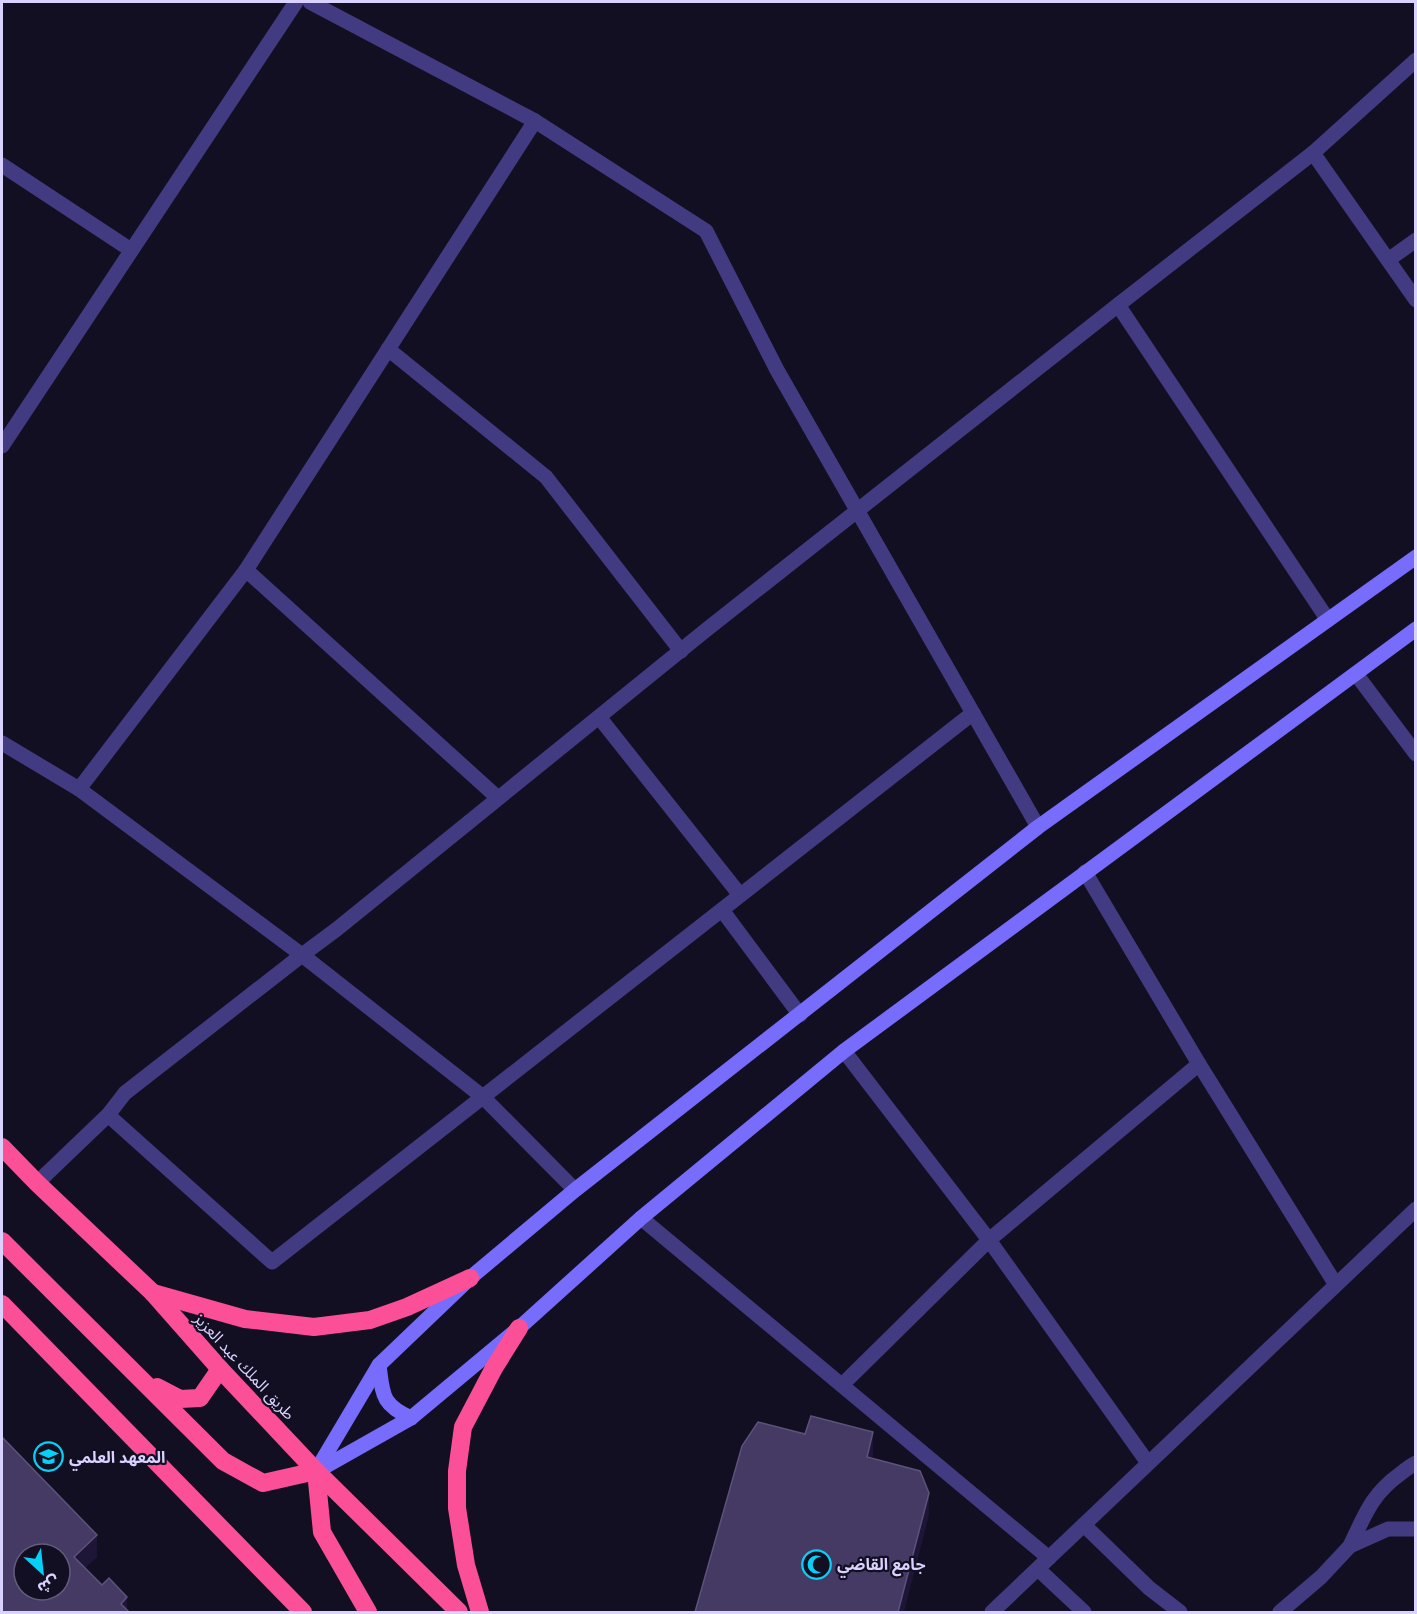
<svg xmlns="http://www.w3.org/2000/svg" width="1417" height="1614" font-family="Raleway,'Noto Sans Arabic',sans-serif">
	<rect width="100%" height="100%" fill="#130f23"/>
	<g fill="none" stroke-linecap="round" stroke-linejoin="round">
		<g stroke="#423b81" stroke-width="15">
			<polyline points="1084,1525 1149,1588 1180,1612"/>
			<path d="M1350,1546C1365,1515 1371,1495 1400,1474C1405,1470 1410,1466 1416,1463"/>
			<polyline points="1038,1569 1084,1612"/>
			<polyline points="1280,1612 1321,1577 1350,1546 1388,1529 1416,1529"/>
		</g>
		<g stroke="#423b81" stroke-width="15">
			<polyline points="310,2 535,121 706,231 777,370 1038,827"/>
			<polyline points="1313,153 1416,300"/>
			<polyline points="2,165 131,250"/>
			<polyline points="1388,260 1416,240"/>
			<polyline points="1118,305 1328,620"/>
			<polyline points="388,349 546,477 681,651"/>
			<polyline points="2,446 296,2"/>
			<polyline points="246,570 535,121"/>
			<polyline points="1356,674 1416,754"/>
			<polyline points="599,717 740,895"/>
			<polyline points="2,743 79,789"/>
			<polyline points="498,798 246,570 79,789 302,955 483,1097 575,1190"/>
			<polyline points="1085,872 1199,1064 1336,1285"/>
			<polyline points="722,910 800,1015"/>
			<polyline points="844,1051 989,1240 1148,1463"/>
			<polyline points="108,1115 272,1262 973,713"/>
			<polyline points="37,1183 108,1115 125,1093 302,955 337,929 706,630 1118,305 1313,153 1416,60"/>
			<polyline points="641,1218 1049,1558"/>
			<polyline points="842,1385 989,1240 1199,1064"/>
			<polyline points="992,1612 1416,1209"/>
		</g>
		<g stroke="#776cfb" stroke-width="15">
			<path d="M379,1365C383,1395 381,1404 411,1418"/>
			<polyline points="319,1470 411,1418 519,1328 641,1218 844,1051 1416,629"/>
			<polyline points="316,1471 379,1365 470,1278 575,1190 1038,827 1416,557"/>
		</g>
		<g stroke="#fb5098" stroke-width="18">
			<polyline points="2,1147 37,1183 153,1293 220,1369 316,1471 459,1612"/>
			<polyline points="2,1241 223,1461 263,1483 316,1471 322,1532 368,1612"/>
			<polyline points="153,1293 245,1319 314,1327 370,1320 407,1307 470,1278"/>
			<polyline points="2,1304 303,1612"/>
			<polyline points="157,1387 180,1399 200,1398 220,1369"/>
			<polyline points="480,1612 466,1565 457,1508 457,1471 463,1427 494,1368 519,1328"/>
		</g>
	</g>
	<g fill="#1e1637">
		<polygon points="873,1432 873,1454 867,1479 867,1457"/>
		<polygon points="929,1493 929,1515 904,1612 898,1612"/>
		<polygon points="97,1535 97,1557 74,1579 74,1557"/>
		<polygon points="127,1597 127,1612 121,1604"/>
	</g>
	<g fill="#453a64" stroke="#5c527c" stroke-width="1.5" fill-rule="evenodd">
		<polygon points="811,1416 873,1432 867,1457 920,1471 929,1493 898,1612 695,1612 742,1446 758,1422 805,1434"/>
		<path d="M2,1437L97,1535L74,1557L102,1585L109,1578L127,1597L121,1604L129,1612H2ZM24,1554H60V1590H24Z"/>
	</g>
	<defs>
		<symbol id="university-ring" viewBox="-11 -11 22 22"><circle r="9.5" fill="#130f23" stroke="#06d0f6" stroke-width="1.5"/><path d="M0-5L7-2L0 1L-7-2ZM-4 1L0 2.5L4 1V4Q0 6-4 4Z" fill="#06d0f6"/></symbol>
		<symbol id="mosque-ring" viewBox="-11 -11 22 22"><circle r="9.5" fill="#130f23" stroke="#06d0f6" stroke-width="1.5"/><path d="M3.5-4.9A6 6 0 1 0 3.5 4.9A5 5 0 1 1 3.5-4.9Z" fill="#06d0f6"/></symbol>
	</defs>
	<g fill-rule="evenodd">
		<use href="#university-ring" x="32" y="1440" width="33" height="33"/>
		<use href="#mosque-ring" x="800" y="1548" width="33" height="33"/>
	</g>
	<g text-anchor="middle" stroke-width="4.5" stroke-linejoin="round" paint-order="stroke">
		<g font-size="16" fill="#dad2fe" stroke="#130f23">
			<text transform="translate(245 1366) rotate(47)" y="6">طريق الملك عبد العزيز</text>
		</g>
		<g font-size="16" font-weight="bold" fill="#dad2fe" stroke="#130f23" text-anchor="start">
			<text x="69" y="1463">المعهد العلمي</text>
			<text x="837" y="1570">جامع القاضي</text>
		</g>
	</g>
	<rect width="1417" height="1614" fill="none" stroke="#dad2fe" stroke-width="6"/>
	<g transform="translate(42 1572) rotate(153)"><circle r="28" fill="#130f23" stroke="#635d7b" stroke-width="1.5"/>
	<path d="M0-4.5L10 22L0 15L-10 22Z" fill="#06d0f6"/>
	<text y="-9" font-size="16" font-weight="bold" text-anchor="middle" fill="#dad2fe">ش</text>
	</g>
</svg>
